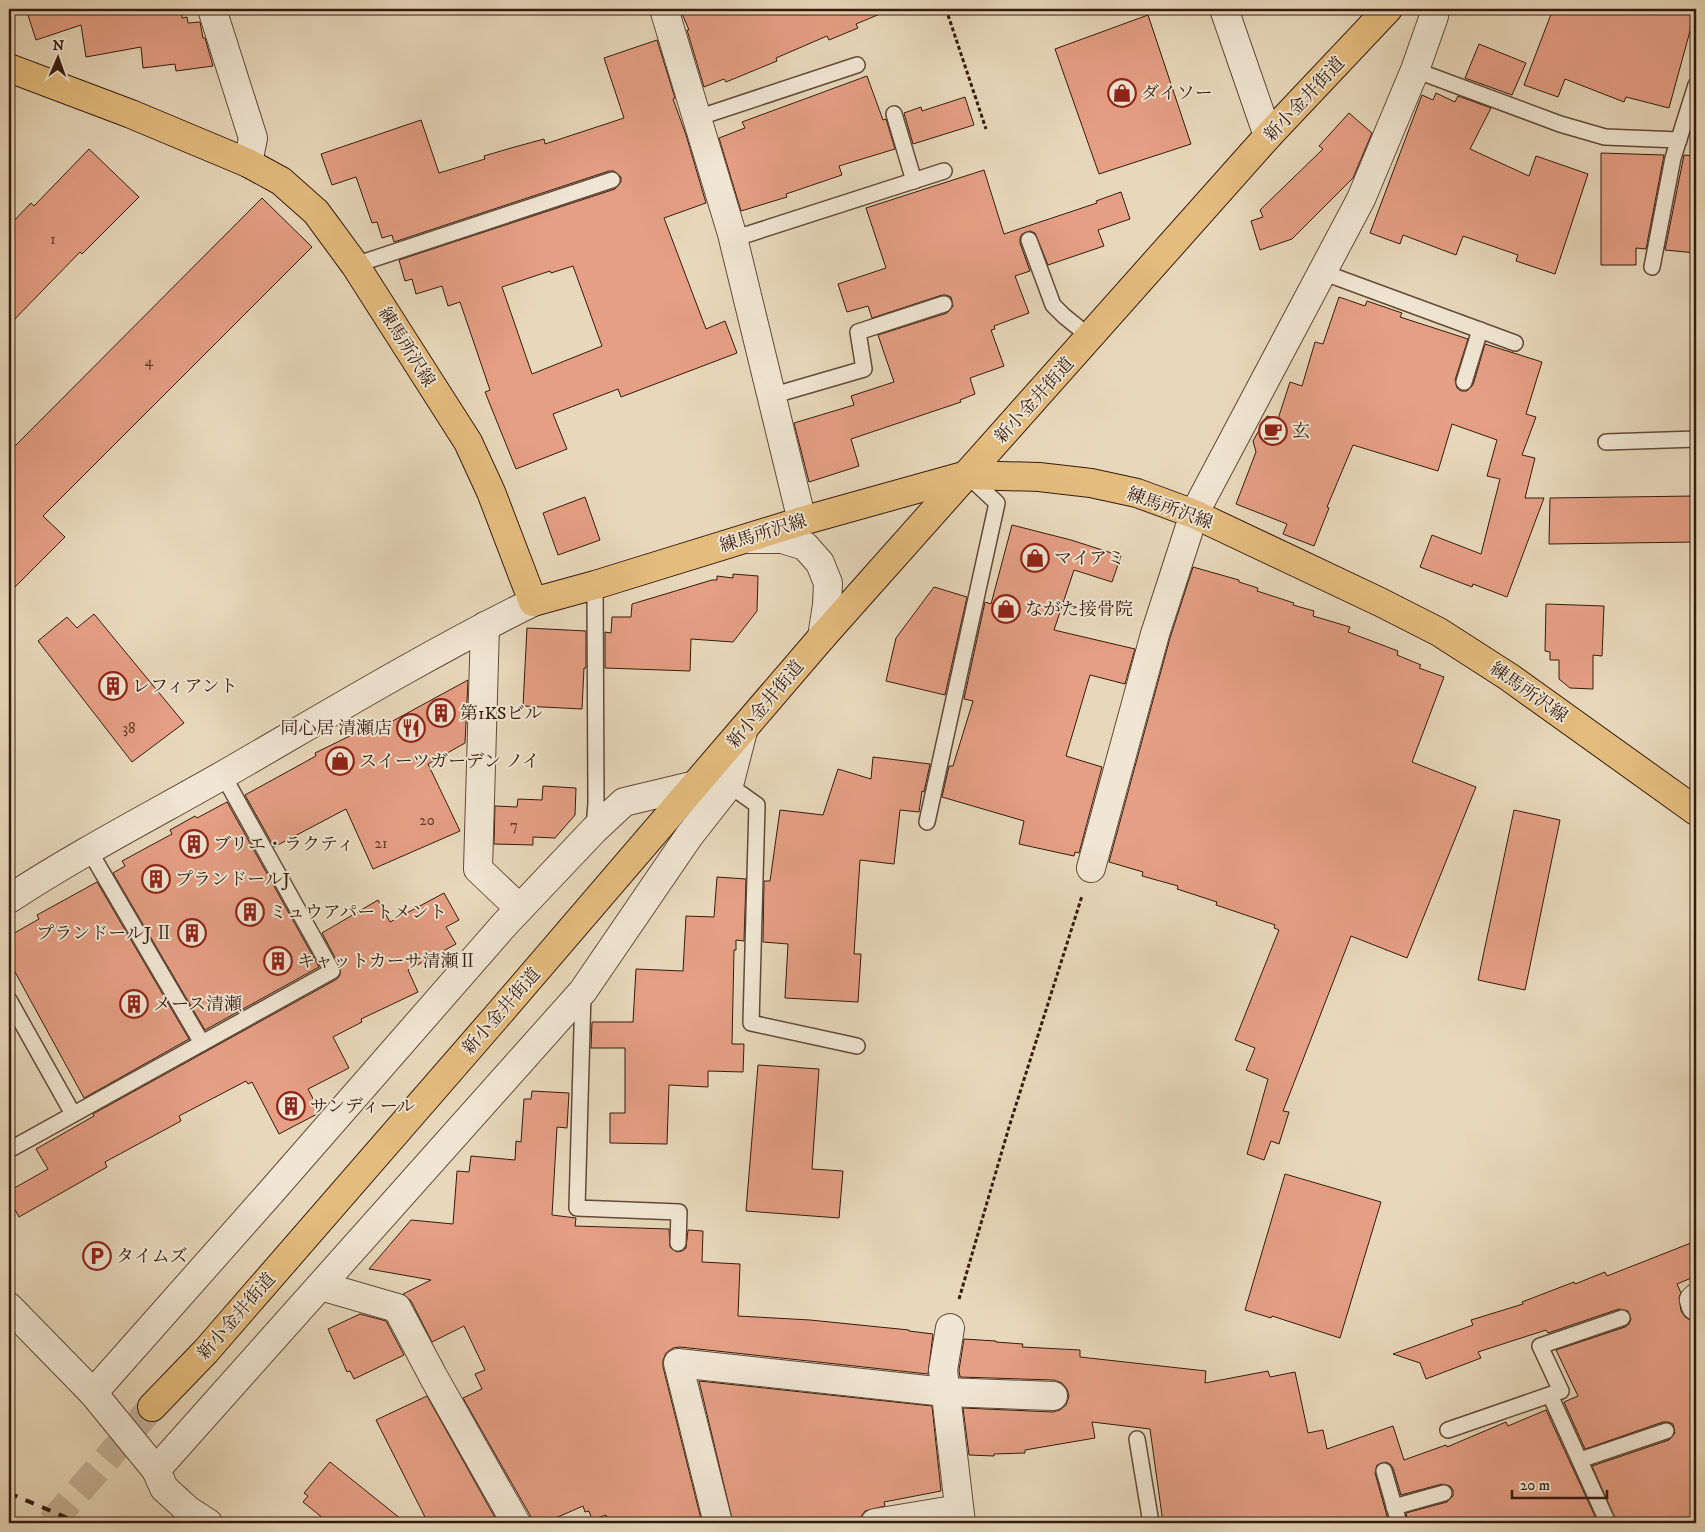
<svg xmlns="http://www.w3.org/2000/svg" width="1705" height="1532" font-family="'IM FELL DW Pica','Noto Serif JP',serif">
	<rect width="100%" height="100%" fill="#e8d8bb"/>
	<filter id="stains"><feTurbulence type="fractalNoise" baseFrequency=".004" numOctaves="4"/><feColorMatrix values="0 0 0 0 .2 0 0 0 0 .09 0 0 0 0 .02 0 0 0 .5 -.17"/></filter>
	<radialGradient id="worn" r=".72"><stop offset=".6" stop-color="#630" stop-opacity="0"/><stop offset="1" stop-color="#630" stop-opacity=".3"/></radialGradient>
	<g fill="#e59f84" stroke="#351b0e" fill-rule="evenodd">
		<polygon points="26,9 181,9 182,18 187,17 188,23 200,22 203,38 205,38 213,66 176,71 175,64 143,68 141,47 86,57 81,25 36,40"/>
		<polygon points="680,9 892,9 856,24 858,28 829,40 827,36 776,58 777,61 726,82 724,79 704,87 687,30 689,30"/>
		<polygon points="1553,9 1696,9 1669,108 1626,97 1624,102 1565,79 1558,97 1524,85"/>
		<polygon points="1148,15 1191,144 1099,174 1055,49"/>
		<path d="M657,40L675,98L673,99L686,135L706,203L664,218L706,329L725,321L737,353L621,397L618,389L553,414L567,449L516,469L485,392L490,390L460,302L448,306L442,286L416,294L412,279L405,281L399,260L615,189L621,182V177L614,171H609L394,242L392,235L382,238L377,222L372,223L356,177L332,185L321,154L421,120L439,173L485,159L484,156L511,148L544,139L545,144L624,118L604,58ZM573,266L602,346L532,374L502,287L550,271L551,273Z"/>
		<polygon points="1479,44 1526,63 1512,95 1465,78"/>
		<polygon points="867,76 883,120 886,119 895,149 839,166 842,175 786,194 787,197 741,211 719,138 745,128 742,122"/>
		<polygon points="1436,93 1455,102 1458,96 1491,108 1470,149 1529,176 1536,156 1588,174 1555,274 1516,261 1518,255 1463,236 1456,255 1403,235 1400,244 1370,233 1422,95 1433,100"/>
		<polygon points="965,97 974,125 913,144 904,113 921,107 922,111"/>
		<polygon points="1349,113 1372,133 1353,178 1292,239 1260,250 1251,221 1263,217 1260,210 1323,149 1319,146"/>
		<polygon points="89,149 139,197 82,254 80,252 9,325 9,226 31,203 34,206"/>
		<polygon points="1601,153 1664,155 1646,249 1636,248 1636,265 1601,265"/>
		<polygon points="1684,155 1696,156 1696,253 1665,250"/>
		<polygon points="984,170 1004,234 1097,203 1096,201 1121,192 1130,219 1098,230 1104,246 1048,265 1035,233 1030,231 1022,234 1020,238 1020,243 1030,271 1015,276 1029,313 994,326 995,329 991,330 1004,366 970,378 975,394 960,400 961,402 851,439 859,466 809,482 794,423 854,405 851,396 894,382 878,335 947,313 953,306 951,297 946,295 942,295 872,318 868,306 847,312 838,284 886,268 866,208"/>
		<polygon points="262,198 312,247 43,516 65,537 9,593 9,452"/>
		<polygon points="1339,297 1365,306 1367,301 1402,313 1400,317 1468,339 1455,380 1457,388 1461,391 1467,391 1473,385 1485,344 1542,362 1526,414 1536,417 1522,455 1535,458 1525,498 1544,498 1507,597 1473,584 1472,587 1420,567 1432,535 1481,554 1500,479 1487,476 1497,440 1452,424 1438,471 1353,445 1327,507 1329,508 1314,546 1283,534 1287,524 1236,504 1256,452 1253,441 1267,416 1278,419 1290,382 1302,386 1315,342 1323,344"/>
		<polygon points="1695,496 1696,542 1549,544 1550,498"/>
		<polygon points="585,497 600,540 558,555 543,513"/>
		<polygon points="1012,525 1071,540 1121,556 1112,582 1074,570 1054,630 1135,649 1125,684 1090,675 1066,756 1102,767 1079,853 1075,852 1074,856 1019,844 1024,821 942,797 949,766 953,766 973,701 964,699 985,602 991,604"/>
		<polygon points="1193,567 1239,580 1239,582 1258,588 1257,591 1294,603 1293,605 1314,611 1313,616 1350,627 1348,632 1398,651 1397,655 1421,665 1419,668 1444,677 1412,762 1476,787 1407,958 1351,936 1283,1111 1289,1112 1279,1144 1271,1141 1264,1160 1247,1154 1268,1079 1246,1070 1255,1048 1235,1040 1279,930 1274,928 1275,925 1216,905 1217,902 1177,889 1178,886 1142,876 1143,872 1109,862 1170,638"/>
		<polygon points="733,574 758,576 757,611 733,642 691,639 690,671 605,668 605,632 611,633 612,617 631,617 632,604 712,580 717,580 717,576 733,578"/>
		<polygon points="934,587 967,597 945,695 886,681 896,638"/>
		<polygon points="1546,604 1604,606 1602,656 1593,655 1593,689 1570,688 1559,679 1559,660 1550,660 1550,652 1545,651"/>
		<polygon points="94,614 184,723 132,762 38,641 67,617 77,628"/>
		<polygon points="527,628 586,631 586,668 584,668 582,709 523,706"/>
		<polygon points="468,680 465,743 428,764 460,831 373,869 346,809 274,847 245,795 316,756 315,753 364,729 367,735"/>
		<polygon points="873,757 930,764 924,792 922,791 919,812 900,810 894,864 860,860 854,954 861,954 858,1002 785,998 788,944 763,942 764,881 770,881 780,810 823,815 838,769 871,779"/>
		<polygon points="543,786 576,788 575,815 555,838 533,837 533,845 494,844 495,806 517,807 518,799 542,800"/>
		<polygon points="227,802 319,967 205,1030 113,873 125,866 122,861 172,834 170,830 195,816 197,818"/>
		<polygon points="1514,810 1560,820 1525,990 1478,980"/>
		<polygon points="717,877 746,879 744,941 736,940 736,950 734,950 732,1044 744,1044 743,1072 708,1071 708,1087 669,1085 667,1144 610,1143 610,1113 625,1113 625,1048 591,1048 592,1022 633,1022 636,969 683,971 686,916 714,917"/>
		<polygon points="97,882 189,1039 84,1098 9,961 9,936 39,919 37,915"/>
		<polygon points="444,893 459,920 446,927 456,944 408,970 418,992 361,1019 362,1022 333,1037 349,1068 308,1089 320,1112 319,1113 279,1134 252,1082 248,1084 246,1081 179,1116 181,1121 105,1162 107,1167 19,1217 9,1199 9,1191 48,1169 36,1149 94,1116 93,1114 337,979 340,975 340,967 322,933 378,900 390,922"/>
		<polygon points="758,1065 819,1069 812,1169 843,1171 839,1218 746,1211"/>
		<polygon points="532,1091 569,1093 567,1128 557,1127 552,1215 576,1218 575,1226 669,1229 670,1247 677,1252 682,1251 686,1248 688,1230 703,1231 702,1262 740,1264 738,1316 810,1320 909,1330 909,1331 933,1334 928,1374 680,1347 673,1348 666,1353 663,1360 663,1367 702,1523 609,1523 606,1515 592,1520 589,1511 585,1512 583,1506 544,1523 532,1523 530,1515 463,1398 482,1389 475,1374 485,1370 464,1326 432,1342 411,1301 403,1294 431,1280 369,1269 411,1220 453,1224 457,1171 469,1172 471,1156 515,1160 516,1141 521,1142 524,1099 531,1099"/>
		<polygon points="1285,1174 1381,1202 1340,1338 1272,1316 1271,1318 1245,1310"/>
		<polygon points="1696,1241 1696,1276 1677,1284 1681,1293 1679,1297 1681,1311 1685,1317 1692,1321 1696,1331 1696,1523 1617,1523 1592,1466 1669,1440 1675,1433 1673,1424 1668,1422 1663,1422 1585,1449 1564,1402 1578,1396 1556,1350 1625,1327 1629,1324 1631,1319 1628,1311 1619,1309 1548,1333 1546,1330 1478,1352 1481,1358 1426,1379 1420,1363 1393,1354 1473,1325 1471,1320 1523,1304 1522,1302 1574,1282 1575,1284 1605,1272 1607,1276"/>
		<polygon points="360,1314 386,1321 404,1355 354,1379 350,1371 347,1372 328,1329"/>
		<polygon points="964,1339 996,1341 996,1342 1023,1344 1022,1347 1080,1350 1080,1357 1206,1371 1205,1383 1268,1371 1270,1377 1295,1372 1308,1433 1323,1430 1327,1449 1393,1426 1404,1460 1446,1445 1447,1447 1506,1422 1508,1426 1546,1410 1598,1523 1408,1523 1406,1513 1447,1502 1453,1496 1453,1490 1450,1486 1442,1484 1401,1495 1393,1468 1390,1464 1386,1462 1377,1465 1375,1473 1389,1523 1163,1523 1150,1429 1092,1422 1095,1438 1025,1450 1025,1453 994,1454 994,1456 969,1455 963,1408 1053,1412 1060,1410 1066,1405 1069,1396 1067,1389 1062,1383 1054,1380 960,1377 959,1370"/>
		<polygon points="699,1381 932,1406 941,1491 884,1502 885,1506 865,1511 860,1518 824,1523 733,1523"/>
		<polygon points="427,1396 498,1523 428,1523 376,1420"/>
		<polygon points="330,1462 406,1523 329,1523 303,1502 308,1496 304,1493"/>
	</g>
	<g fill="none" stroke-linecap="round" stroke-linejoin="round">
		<polyline stroke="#c4b298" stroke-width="28" stroke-dasharray="28 14" stroke-linecap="butt" points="51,1523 152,1407"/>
		<defs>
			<g id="service">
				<polyline points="1415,70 1560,124 1605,137 1679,140"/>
				<polyline points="894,114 914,181"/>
				<polyline points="697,118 857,65"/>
				<polyline points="733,239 944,171"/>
				<polyline points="1029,240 1053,305 1064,316 1090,337"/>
				<polyline points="355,265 612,180"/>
				<polyline points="1652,267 1673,158 1696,85"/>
				<polyline points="1322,272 1515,343"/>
				<polyline points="1464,382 1480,330"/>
				<polyline points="771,396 864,369 858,332 944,304"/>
				<polyline points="1606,442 1696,439"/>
				<polyline points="729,785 757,805 751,1023 857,1046"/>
				<polyline points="927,822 997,503 968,476"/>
				<polyline points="594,829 596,803 595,585"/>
				<polyline points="89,850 202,1043"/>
				<polyline points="583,993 577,1208 679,1212 678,1243"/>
				<polyline points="9,1000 73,1114"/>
				<polyline points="9,1150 332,971 223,775"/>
				<polyline points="1550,1395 1608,1523"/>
				<polyline points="1448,1430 1561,1391 1540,1346 1622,1318"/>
				<polyline points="1137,1439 1151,1523"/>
				<polyline points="1580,1460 1666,1431"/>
				<polyline points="1384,1471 1399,1523"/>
				<polyline points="1394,1507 1444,1493"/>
			</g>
			<g id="minor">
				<polyline points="212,9 253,138 248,163"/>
				<polyline points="664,9 732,234 802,521"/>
				<polyline points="1224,9 1268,136"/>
				<polyline points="749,539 782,539 805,546 820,563 828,583 827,605 822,637"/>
				<polyline points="485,626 478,869 519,908"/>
				<polyline points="1091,868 1155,634 1194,514 1361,199 1415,70 1434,16 1432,9"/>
				<polyline points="321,1286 397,1308 433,1376 516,1523"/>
				<polyline points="1696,1298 1694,1300 1696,1306"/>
				<polyline points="9,1307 93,1393 156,1470 164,1488 188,1510 208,1523"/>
				<polyline points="950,1328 943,1370 961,1523"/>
				<polyline points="93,1393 271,1192 504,925 594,830 624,802 695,785"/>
				<polyline points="156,1470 583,991 689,836 729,785 743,731"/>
				<polyline points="718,1523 678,1363 945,1392 1053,1396"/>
				<polyline points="875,1523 959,1509"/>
			</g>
			<path id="tertiary" d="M9,899C79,853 153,815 225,774C327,715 428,654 533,602"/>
			<g id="primary">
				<polyline points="9,68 131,114 248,163 281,181 316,212 355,265 468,442 491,492 533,602 595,585 802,521 967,475 1039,477 1091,483 1137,493 1194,514 1380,602 1439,632 1509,677 1696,811"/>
				<polyline points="152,1407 206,1351 497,1016 822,637 1268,136 1388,9"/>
			</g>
		</defs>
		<use href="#service" stroke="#624a39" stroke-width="18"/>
		<use href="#minor" stroke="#624a39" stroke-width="30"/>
		<use href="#tertiary" stroke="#624a39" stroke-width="30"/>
		<use href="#primary" stroke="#351b0e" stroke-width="30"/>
		<g stroke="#351b0e" stroke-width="3" stroke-dasharray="4 2.5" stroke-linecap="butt">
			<polyline points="946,9 986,129"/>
			<polyline points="959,1299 1009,1127 1082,896"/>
		</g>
		<use href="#service" stroke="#f0e6d3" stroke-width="15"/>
		<use href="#minor" stroke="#f0e6d3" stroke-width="28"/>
		<use href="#tertiary" stroke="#f0e6d3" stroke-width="28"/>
		<use href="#primary" stroke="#e4bc7e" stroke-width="28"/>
		<polyline stroke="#351b0e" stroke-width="4" stroke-dasharray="9 9" stroke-linecap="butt" points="9,1493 79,1523"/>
	</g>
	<defs>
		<symbol id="shop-ring" viewBox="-11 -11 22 22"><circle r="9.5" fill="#f0e6d3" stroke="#8f2418" stroke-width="1.5"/><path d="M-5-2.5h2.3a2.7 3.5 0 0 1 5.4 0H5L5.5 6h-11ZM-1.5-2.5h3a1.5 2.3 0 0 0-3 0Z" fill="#8f2418"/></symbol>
		<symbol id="cafe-ring" viewBox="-11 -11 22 22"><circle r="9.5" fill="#f0e6d3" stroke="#8f2418" stroke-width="1.5"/><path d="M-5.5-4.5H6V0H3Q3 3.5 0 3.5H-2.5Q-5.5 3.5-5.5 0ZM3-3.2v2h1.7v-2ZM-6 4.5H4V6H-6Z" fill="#8f2418"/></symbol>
		<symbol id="building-ring" viewBox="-11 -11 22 22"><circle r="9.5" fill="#f0e6d3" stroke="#8f2418" stroke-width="1.5"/><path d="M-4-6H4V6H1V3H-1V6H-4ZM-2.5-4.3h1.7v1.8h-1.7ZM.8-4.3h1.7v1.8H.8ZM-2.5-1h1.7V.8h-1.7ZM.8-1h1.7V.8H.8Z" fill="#8f2418"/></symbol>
		<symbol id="restaurant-ring" viewBox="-11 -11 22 22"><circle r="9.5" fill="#f0e6d3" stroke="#8f2418" stroke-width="1.5"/><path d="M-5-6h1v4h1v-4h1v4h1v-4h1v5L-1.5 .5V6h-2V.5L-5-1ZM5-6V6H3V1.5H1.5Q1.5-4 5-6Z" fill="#8f2418"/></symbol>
		<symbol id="parking-ring" viewBox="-11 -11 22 22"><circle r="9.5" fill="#f0e6d3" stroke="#8f2418" stroke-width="1.5"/><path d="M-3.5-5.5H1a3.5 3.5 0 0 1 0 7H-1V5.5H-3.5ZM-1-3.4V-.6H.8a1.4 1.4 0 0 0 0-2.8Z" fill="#8f2418"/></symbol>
	</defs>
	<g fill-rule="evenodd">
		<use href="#shop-ring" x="1106" y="77" width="32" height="32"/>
		<use href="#cafe-ring" x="1257" y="415" width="32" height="32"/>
		<use href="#shop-ring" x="1019" y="542" width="32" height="32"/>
		<use href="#shop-ring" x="990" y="593" width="32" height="32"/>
		<use href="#building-ring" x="97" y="670" width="32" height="32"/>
		<use href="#building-ring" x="425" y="697" width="32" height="32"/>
		<use href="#restaurant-ring" x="395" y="712" width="32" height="32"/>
		<use href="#shop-ring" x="324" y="745" width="32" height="32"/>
		<use href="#building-ring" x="178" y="828" width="32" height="32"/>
		<use href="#building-ring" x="140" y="863" width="32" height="32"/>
		<use href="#building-ring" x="234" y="896" width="32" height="32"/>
		<use href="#building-ring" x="176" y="917" width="32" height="32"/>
		<use href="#building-ring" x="262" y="945" width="32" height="32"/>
		<use href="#building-ring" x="118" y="988" width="32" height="32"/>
		<use href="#building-ring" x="275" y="1090" width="32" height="32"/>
		<use href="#parking-ring" x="81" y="1240" width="32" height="32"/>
	</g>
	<g text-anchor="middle" stroke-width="4" stroke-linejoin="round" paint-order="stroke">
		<g font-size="15" fill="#613c2c">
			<text x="53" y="244">1</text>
			<text x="149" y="366">4</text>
			<text x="129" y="733">38</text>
			<text x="427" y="825">20</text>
			<text x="514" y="830">7</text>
			<text x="381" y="848">21</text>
		</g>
		<g font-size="18" fill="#351b0e" stroke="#f0e6d3" text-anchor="start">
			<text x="1141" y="99">ダイソー</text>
			<text x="1292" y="437">玄</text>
			<text x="1054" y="564">マイアミ</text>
			<text x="1025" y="615">ながた接骨院</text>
			<text x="132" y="692">レフィアント</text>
			<text x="460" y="719">第1KSビル</text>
			<text x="392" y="734" text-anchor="end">同心居 清瀬店</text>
			<text x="359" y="767">スイーツガーデン ノイ</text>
			<text x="213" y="850">ブリエ・ラクティ</text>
			<text x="175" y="885">プランドールJ</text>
			<text x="269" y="918">ミュウアパートメント</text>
			<text x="173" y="939" text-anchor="end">プランドールJ Ⅱ</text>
			<text x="297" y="967">キャットカーサ清瀬Ⅱ</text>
			<text x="153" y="1010">メース清瀬</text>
			<text x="310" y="1112">サンディール</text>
			<text x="116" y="1262">タイムズ</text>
		</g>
		<g font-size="18" fill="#351b0e" stroke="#f0e6d3">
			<text transform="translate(1304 99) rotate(-47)" y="6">新小金井街道</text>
			<text transform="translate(407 347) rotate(58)" y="6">練馬所沢線</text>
			<text transform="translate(1034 400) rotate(-48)" y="6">新小金井街道</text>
			<text transform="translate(1170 508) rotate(20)" y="6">練馬所沢線</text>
			<text transform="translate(763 533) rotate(-17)" y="6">練馬所沢線</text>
			<text transform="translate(1529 692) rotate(35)" y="6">練馬所沢線</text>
			<text transform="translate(765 704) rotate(-50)" y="6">新小金井街道</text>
			<text transform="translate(501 1011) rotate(-49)" y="6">新小金井街道</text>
			<text transform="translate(236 1316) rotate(-49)" y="6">新小金井街道</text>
		</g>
	</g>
	<rect width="1705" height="1532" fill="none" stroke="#e8d8bb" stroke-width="30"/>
	<rect x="10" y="10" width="1685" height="1512" fill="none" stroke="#351b0e" stroke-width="2.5"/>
	<rect x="15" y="15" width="1675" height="1502" fill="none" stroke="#351b0e"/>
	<g transform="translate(58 58) rotate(2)" stroke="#f0e6d3" stroke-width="4" paint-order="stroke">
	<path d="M0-4L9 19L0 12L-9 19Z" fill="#351b0e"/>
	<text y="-8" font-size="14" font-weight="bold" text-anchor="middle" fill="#351b0e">N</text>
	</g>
	<path d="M1512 1490v8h95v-8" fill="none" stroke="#351b0e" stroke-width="2.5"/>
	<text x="1520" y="1490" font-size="15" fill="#351b0e" stroke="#f0e6d3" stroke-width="4" paint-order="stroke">20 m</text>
	<rect width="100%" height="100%" filter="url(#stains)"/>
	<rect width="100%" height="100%" fill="url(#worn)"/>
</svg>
